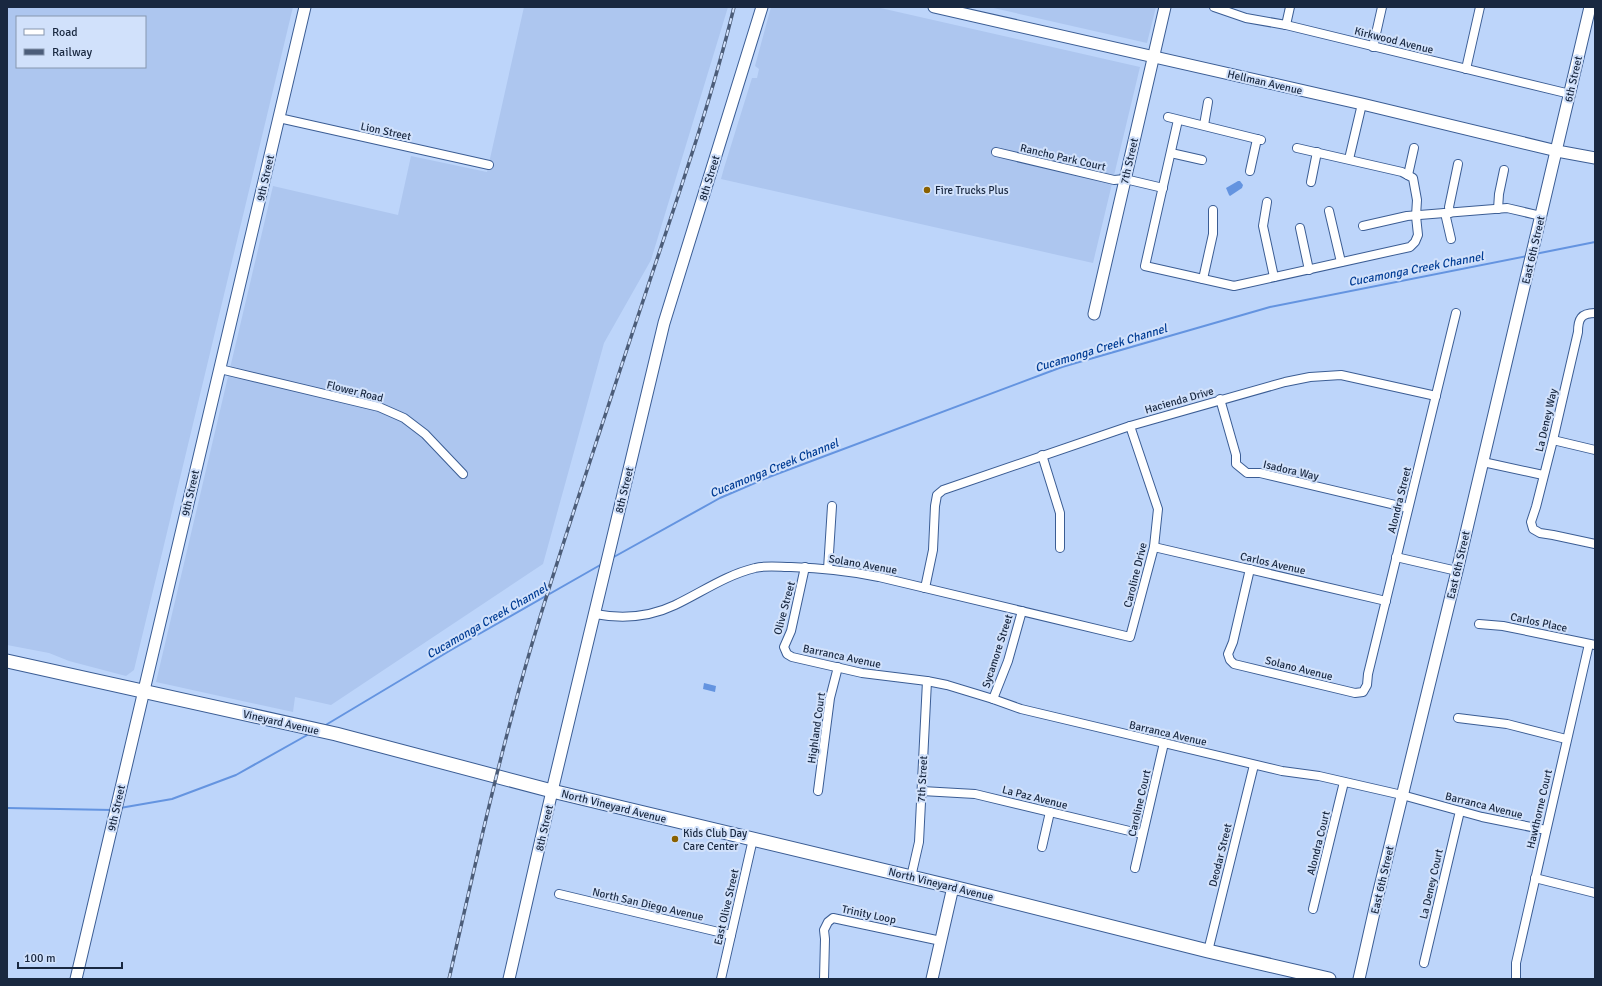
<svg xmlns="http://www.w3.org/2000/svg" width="1602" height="986" font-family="Signika,sans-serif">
	<rect width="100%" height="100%" fill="#bdd5fa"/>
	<g fill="#adc6ef" fill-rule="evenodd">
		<path d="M7,7H293L134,670L126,676L69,661L49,653L7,645ZM17,17H145V67H17Z"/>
		<polygon points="524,7 728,7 651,260 604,343 543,564 331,705 295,697 293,712 156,682 273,186 398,215 411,156 487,172"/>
		<polygon points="771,7 876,7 1140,67 1093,263 721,179 724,168 752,78 757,78 759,69 755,66"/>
		<polygon points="989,7 1156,7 1147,43"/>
	</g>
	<g fill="#6494e0">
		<polygon points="1238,181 1240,181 1243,185 1242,188 1230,196 1229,195 1226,188"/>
		<polygon points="704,683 716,686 715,692 703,689"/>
	</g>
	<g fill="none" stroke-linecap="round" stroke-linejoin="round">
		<g stroke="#6494e0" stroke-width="2">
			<polyline points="1535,254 1595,242"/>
			<polyline points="612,558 720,498 769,477 1062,367 1270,307 1527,256"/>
			<polyline points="324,726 451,650 602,564"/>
			<polyline points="7,808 112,810"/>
			<polyline points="120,808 172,799 236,775 309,734"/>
		</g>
		<defs>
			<g id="street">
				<polyline points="1214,7 1246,18 1286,25 1570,94"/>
				<polyline points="1286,25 1290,7"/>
				<polyline points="1373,47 1382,7"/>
				<polyline points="1466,69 1480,7"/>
				<polyline points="1168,117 1261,140"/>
				<polyline points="279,118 489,165"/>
				<polyline points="1178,120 1145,266 1234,286 1410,247 1415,242 1418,235 1416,216 1417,200 1413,178 1402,172 1297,148"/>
				<polyline points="1204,125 1208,102"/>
				<polyline points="996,152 1114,180 1125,179 1163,188"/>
				<polyline points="1171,153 1202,160"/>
				<polyline points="1349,159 1362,104"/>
				<polyline points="1250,171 1257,139"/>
				<polyline points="1408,175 1414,148"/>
				<polyline points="1311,182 1317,152"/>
				<polyline points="1267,202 1263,226 1274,277"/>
				<polyline points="1498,209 1499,194 1504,170"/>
				<polyline points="1329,211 1341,262"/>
				<polyline points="1445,213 1451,239"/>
				<polyline points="1450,213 1449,207 1458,164"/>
				<polyline points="1363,226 1407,216 1507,208 1541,216"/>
				<polyline points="1300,228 1309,270"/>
				<polyline points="1203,279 1213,234 1213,210"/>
				<path d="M1595,313C1581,313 1578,319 1578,332L1553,440L1536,507L1531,522L1533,529L1540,533L1553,535L1595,544"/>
				<polyline points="220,369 379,407 404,418 425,434 463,474"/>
				<polyline points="1220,399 1236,455 1236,464 1247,473 1260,473 1408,508"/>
				<polyline points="1553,440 1595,450"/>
				<polyline points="1042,455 1060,513 1060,548"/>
				<polyline points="1483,462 1543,475"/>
				<polyline points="1154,547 1386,601"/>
				<polyline points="1396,557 1457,571"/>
				<polyline points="805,567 791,631 784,647 787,654 792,657 862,673 927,681 947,685 993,699 1021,709 1282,771 1319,776 1402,795 1482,817 1546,830"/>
				<polyline points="828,569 832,506"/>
				<polyline points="1250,569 1233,642 1228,654 1230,660 1234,664 1355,693 1363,692 1367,685 1368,674 1456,313"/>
				<polyline points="925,588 933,550 935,506 937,495 943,490 1130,426 1285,382 1310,377 1341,375 1436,396"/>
				<path d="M595,614C622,619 650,617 675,605C702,592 726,575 755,568C766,565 780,567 791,567C821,568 850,571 879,577L1130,637L1154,547L1158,509L1130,426"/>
				<polyline points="1479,624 1503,626 1595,645"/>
				<polyline points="993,699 1008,661 1022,611"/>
				<polyline points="1458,718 1507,724 1566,739"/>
				<polyline points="818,791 830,698 838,667"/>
				<polyline points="922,791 975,794 1142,834"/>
				<polyline points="1042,847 1050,812"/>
				<polyline points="1135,868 1164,743"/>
				<polyline points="911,877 919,842 927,681"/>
				<polyline points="1535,878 1595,893"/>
				<polyline points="559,894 731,935"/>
				<polyline points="1313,909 1344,782"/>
				<polyline points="1208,951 1254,765"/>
				<polyline points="1424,963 1460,811"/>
				<polyline points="721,979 753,839"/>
				<polyline points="824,979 825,939 824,930 828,922 833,918 941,941"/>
				<polyline points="1516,979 1516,963 1589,644"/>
			</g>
			<g id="secondary">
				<polyline points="934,7 1362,104 1557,151 1595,158"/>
				<polyline points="1094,314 1165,7"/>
				<polyline points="76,979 305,7"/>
				<polyline points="509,979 552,791 664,323 762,7"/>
				<polyline points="932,979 953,887"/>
				<polyline points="1359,979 1377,899 1457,571 1590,7"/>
			</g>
			<polyline id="primary" points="7,661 336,734 552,791 953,887 1208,951 1329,979"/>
		</defs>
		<use href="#street" stroke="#3b5d94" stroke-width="10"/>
		<use href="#secondary" stroke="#3b5d94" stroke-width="13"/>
		<use href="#primary" stroke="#3b5d94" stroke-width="15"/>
		<use href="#street" stroke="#fff" stroke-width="8"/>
		<use href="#secondary" stroke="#fff" stroke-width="11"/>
		<use href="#primary" stroke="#fff" stroke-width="13"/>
		<defs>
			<path id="rail" d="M449,979C477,856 504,734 541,614C575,505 611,397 647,289C678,196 711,102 734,7"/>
		</defs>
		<use href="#rail" stroke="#4c5d79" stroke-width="3.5"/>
		<use href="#rail" stroke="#d1e1fb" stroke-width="2" stroke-dasharray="6" stroke-linecap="butt"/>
	</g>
	<g fill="#8a6100" stroke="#d1e1fb" stroke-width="1.5">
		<circle cx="927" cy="190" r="4"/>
		<circle cx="675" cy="839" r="4"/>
	</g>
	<g text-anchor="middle" stroke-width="4" stroke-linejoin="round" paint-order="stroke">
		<g font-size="11" fill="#192840" stroke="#d1e1fb">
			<text transform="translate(1394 40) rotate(14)" y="4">Kirkwood Avenue</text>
			<text transform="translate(1573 79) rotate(-77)" y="4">6th Street</text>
			<text transform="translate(1265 82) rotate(13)" y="4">Hellman Avenue</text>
			<text transform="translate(386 131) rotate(12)" y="4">Lion Street</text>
			<text transform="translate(1063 157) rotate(13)" y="4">Rancho Park Court</text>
			<text transform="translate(1129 161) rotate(-77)" y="4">7th Street</text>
			<text transform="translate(265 178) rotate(-77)" y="4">9th Street</text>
			<text transform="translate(709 178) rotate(-73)" y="4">8th Street</text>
			<text transform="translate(1533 250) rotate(-77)" y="4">East 6th Street</text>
			<text transform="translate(355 391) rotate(14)" y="4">Flower Road</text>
			<text transform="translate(1179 400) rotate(-16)" y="4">Hacienda Drive</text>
			<text transform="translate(1546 420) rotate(-77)" y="4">La Deney Way</text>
			<text transform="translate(1291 470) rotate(13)" y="4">Isadora Way</text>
			<text transform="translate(624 490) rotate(-76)" y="4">8th Street</text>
			<text transform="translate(190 493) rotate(-77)" y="4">9th Street</text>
			<text transform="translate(1399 500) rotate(-76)" y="4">Alondra Street</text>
			<text transform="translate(1273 563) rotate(13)" y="4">Carlos Avenue</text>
			<text transform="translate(863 564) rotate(10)" y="4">Solano Avenue</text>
			<text transform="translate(1458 565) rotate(-77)" y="4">East 6th Street</text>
			<text transform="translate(1135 575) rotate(-76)" y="4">Caroline Drive</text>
			<text transform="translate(784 608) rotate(-75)" y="4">Olive Street</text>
			<text transform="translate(1539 622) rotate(12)" y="4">Carlos Place</text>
			<text transform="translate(997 651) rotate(-72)" y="4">Sycamore Street</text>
			<text transform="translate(842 656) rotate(12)" y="4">Barranca Avenue</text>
			<text transform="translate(1299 668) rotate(14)" y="4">Solano Avenue</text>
			<text transform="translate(281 722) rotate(13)" y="4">Vineyard Avenue</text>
			<text transform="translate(816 728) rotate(-82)" y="4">Highland Court</text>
			<text transform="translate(1168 733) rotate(13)" y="4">Barranca Avenue</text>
			<text transform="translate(922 779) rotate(-87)" y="4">7th Street</text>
			<text transform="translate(1035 797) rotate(14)" y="4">La Paz Avenue</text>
			<text transform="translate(1139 803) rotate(-77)" y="4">Caroline Court</text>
			<text transform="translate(1484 805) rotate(14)" y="4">Barranca Avenue</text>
			<text transform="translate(614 806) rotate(14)" y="4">North Vineyard Avenue</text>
			<text transform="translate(116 808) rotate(-77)" y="4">9th Street</text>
			<text transform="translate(1539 809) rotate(-77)" y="4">Hawthorne Court</text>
			<text transform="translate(544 828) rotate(-77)" y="4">8th Street</text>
			<text transform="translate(1318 843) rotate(-76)" y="4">Alondra Court</text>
			<text transform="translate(1220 855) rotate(-76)" y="4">Deodar Street</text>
			<text transform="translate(1382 880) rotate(-77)" y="4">East 6th Street</text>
			<text transform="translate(941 884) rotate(14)" y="4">North Vineyard Avenue</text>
			<text transform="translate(1431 884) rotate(-77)" y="4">La Deney Court</text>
			<text transform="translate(648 904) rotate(13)" y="4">North San Diego Avenue</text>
			<text transform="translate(726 907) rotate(-77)" y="4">East Olive Street</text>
			<text transform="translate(869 914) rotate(12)" y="4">Trinity Loop</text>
		</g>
		<g font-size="11" fill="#192840" stroke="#d1e1fb" text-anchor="start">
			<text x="935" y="194">Fire Trucks Plus</text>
			<text x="683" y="837">Kids Club Day<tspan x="683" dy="13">Care Center</tspan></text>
		</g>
		<g font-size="12" font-style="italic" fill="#003c94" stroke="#d1e1fb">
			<text transform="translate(1416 269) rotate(-11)" y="4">Cucamonga Creek Channel</text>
			<text transform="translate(1101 348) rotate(-17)" y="4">Cucamonga Creek Channel</text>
			<text transform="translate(774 468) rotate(-22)" y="4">Cucamonga Creek Channel</text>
			<text transform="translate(487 621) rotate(-30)" y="4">Cucamonga Creek Channel</text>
		</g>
	</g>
	<rect width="1602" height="986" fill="none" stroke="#192840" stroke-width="16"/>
	<rect x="16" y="16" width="130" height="52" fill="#d1e1fb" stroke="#8797b0"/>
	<rect x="24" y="29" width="20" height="6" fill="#ffffff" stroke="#8797b0"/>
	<text x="52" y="36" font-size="12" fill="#192840">Road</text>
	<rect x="24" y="49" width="20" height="6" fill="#4c5d79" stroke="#8797b0"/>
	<text x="52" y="56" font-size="12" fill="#192840">Railway</text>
	<path d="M18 962v6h104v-6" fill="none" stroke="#192840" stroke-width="2"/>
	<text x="24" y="962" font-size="12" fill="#192840" stroke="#d1e1fb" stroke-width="3" paint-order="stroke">100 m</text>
</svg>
